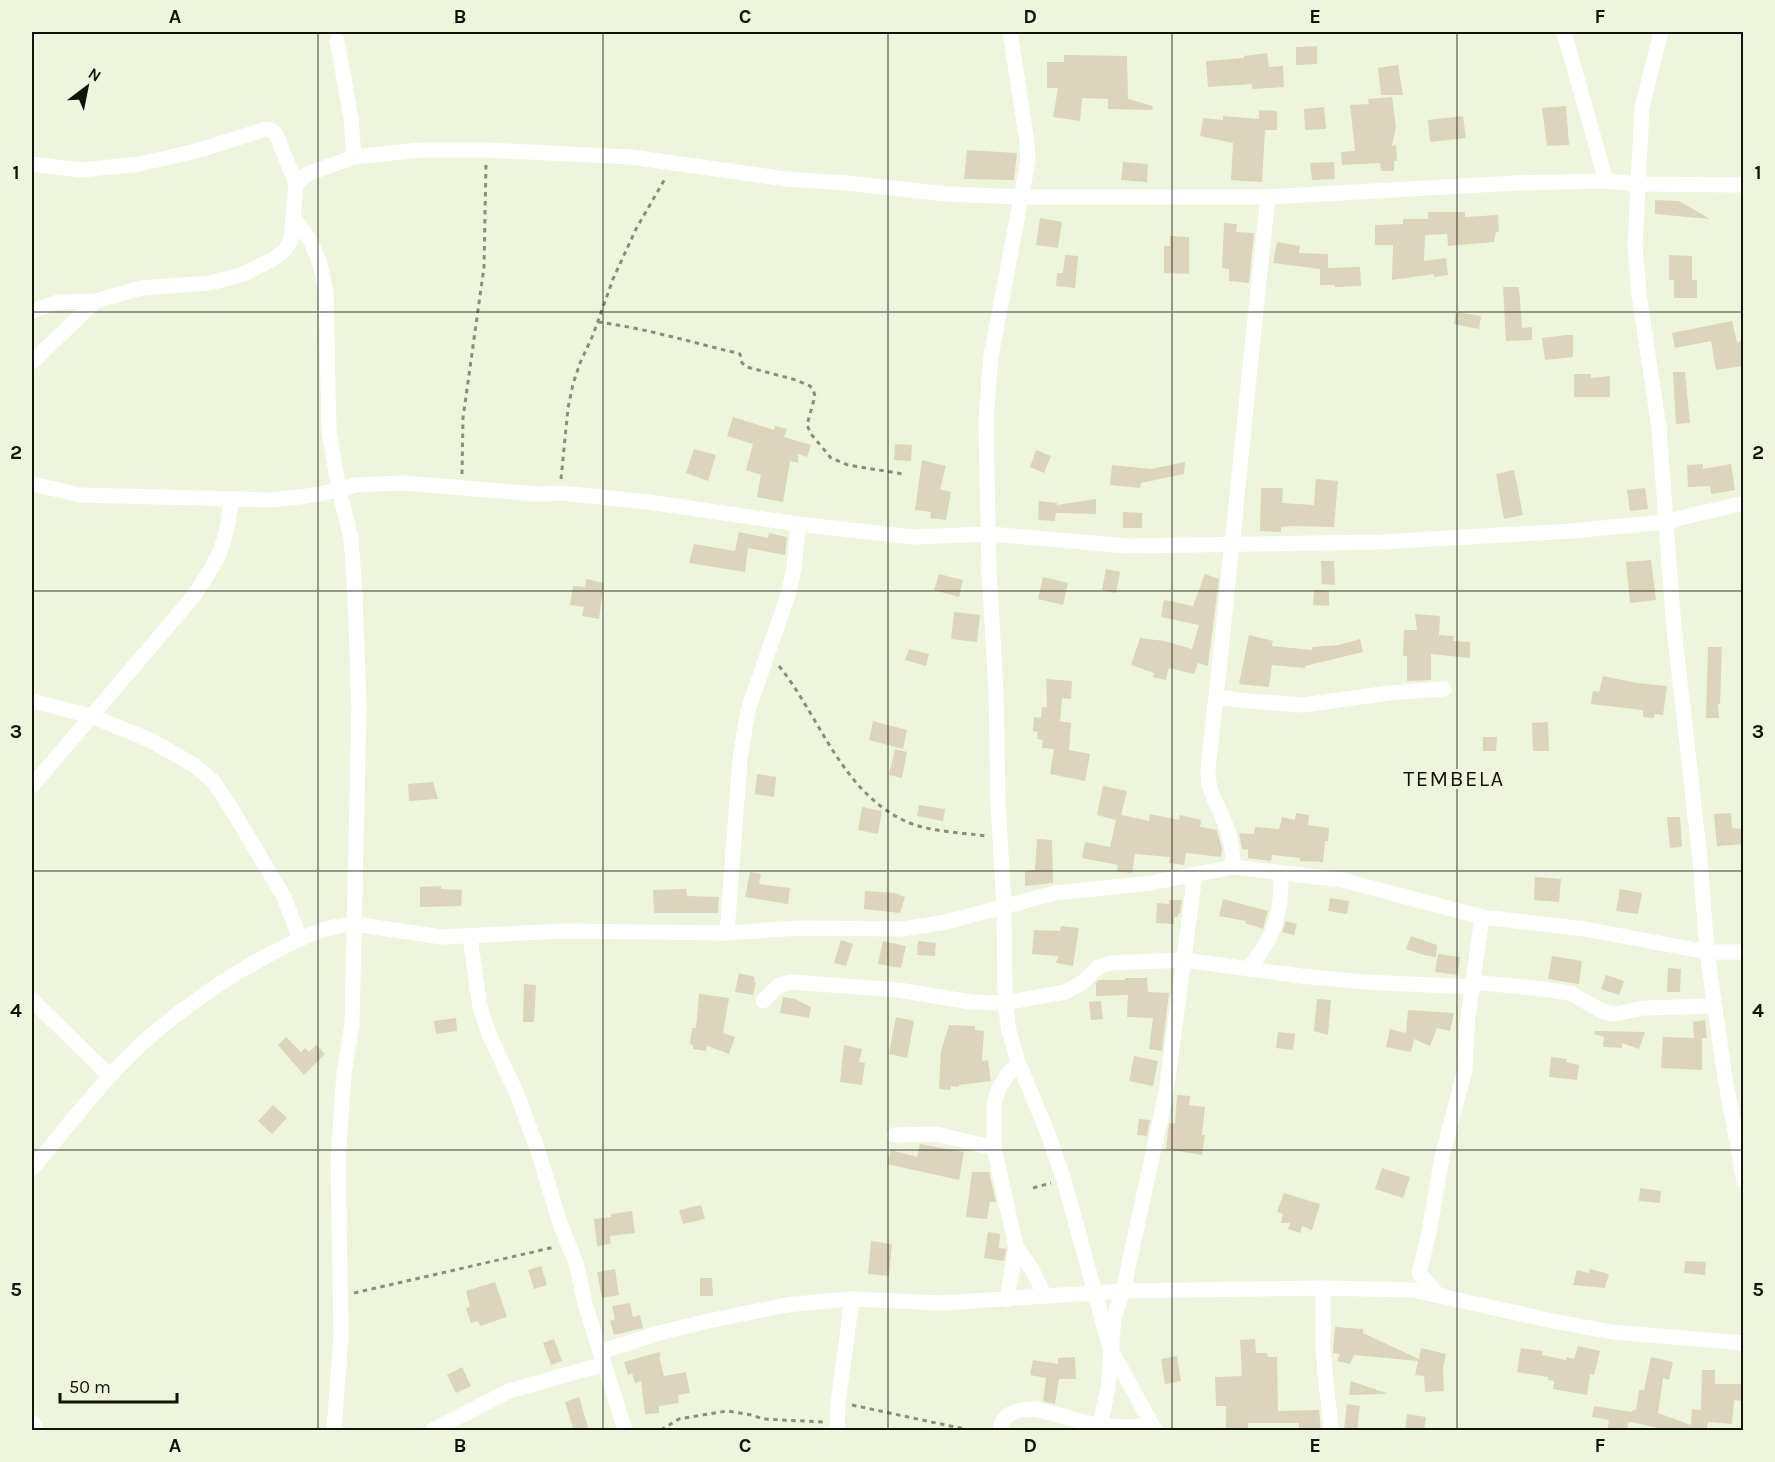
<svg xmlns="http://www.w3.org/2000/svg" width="1775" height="1462" font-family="Karla,sans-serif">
	<rect width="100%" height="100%" fill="#edf6dd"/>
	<g fill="#dcd4bb">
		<polygon points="1317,46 1317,64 1296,65 1296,47"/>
		<polygon points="1267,53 1269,67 1283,66 1284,87 1252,89 1252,84 1208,87 1206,61 1244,58 1244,56"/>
		<polygon points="1064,55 1127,56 1128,99 1153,106 1152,110 1108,109 1108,99 1082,98 1080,121 1053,117 1058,88 1047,88 1047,62 1064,62"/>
		<polygon points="1398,65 1403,95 1381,95 1378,68"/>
		<polygon points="1392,97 1396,127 1392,146 1396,145 1397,161 1394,161 1394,171 1381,171 1380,163 1342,165 1341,152 1355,151 1350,105 1369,104 1368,99"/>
		<polygon points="1566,106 1569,145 1547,146 1542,108"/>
		<polygon points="1324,107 1326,129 1305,130 1304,109"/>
		<polygon points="1259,110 1277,111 1277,130 1265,130 1262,182 1231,180 1233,143 1200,136 1203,118 1223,120 1223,116 1259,119"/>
		<polygon points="1463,116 1466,138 1430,142 1428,120"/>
		<polygon points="967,150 1017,153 1014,180 964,179"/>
		<polygon points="1123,162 1148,164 1147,182 1121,180"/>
		<polygon points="1334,162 1335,179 1312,180 1310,163"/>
		<polygon points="1655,200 1679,201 1710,219 1655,214"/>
		<polygon points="1428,212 1465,212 1465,217 1498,215 1499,232 1496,232 1494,242 1448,246 1447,234 1425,235 1424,261 1446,258 1448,275 1434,277 1434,274 1392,280 1393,245 1375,245 1375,225 1403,224 1403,219 1428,219"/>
		<polygon points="1040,218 1062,222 1058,248 1036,245"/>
		<polygon points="1224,223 1237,224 1236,232 1254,233 1249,283 1229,281 1229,269 1222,268"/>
		<polygon points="1170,236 1189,237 1189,274 1164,273 1164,246 1170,246"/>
		<polygon points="1277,242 1300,246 1299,253 1328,254 1328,268 1360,267 1361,286 1335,287 1335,285 1320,285 1320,269 1273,263"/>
		<polygon points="1065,255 1078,256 1075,288 1056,286 1057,273 1063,273"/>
		<polygon points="1669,255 1692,256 1692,280 1697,280 1697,298 1674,298 1674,280 1669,280"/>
		<polygon points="1503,287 1519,287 1522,328 1532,327 1532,340 1506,341"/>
		<polygon points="1456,312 1481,316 1479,329 1454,324"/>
		<polygon points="1732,321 1737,342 1742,341 1743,366 1716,370 1711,341 1675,348 1672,333"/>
		<polygon points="1566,335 1573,335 1573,357 1545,360 1542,338"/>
		<polygon points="1673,372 1685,372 1690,423 1676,424"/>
		<polygon points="1574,374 1591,374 1591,378 1610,376 1610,397 1574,397"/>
		<polygon points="733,417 774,430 775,426 787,429 784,437 811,445 807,457 798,454 798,463 790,461 783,502 757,497 761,475 746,470 753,444 727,436"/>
		<polygon points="895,444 912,445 911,461 894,460"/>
		<polygon points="694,449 716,455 708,481 686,473"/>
		<polygon points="1036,450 1051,456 1044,473 1030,467"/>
		<polygon points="922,460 946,466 940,489 951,492 946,520 930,518 931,512 915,510"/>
		<polygon points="1185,462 1184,474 1141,483 1140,488 1110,485 1112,465 1151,469"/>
		<polygon points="1703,464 1703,469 1731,464 1735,490 1711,494 1710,486 1688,487 1687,465"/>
		<polygon points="1514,470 1523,515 1504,519 1496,474"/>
		<polygon points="1316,479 1338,481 1334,527 1290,526 1281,527 1281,532 1260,531 1261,488 1283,488 1282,503 1314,505"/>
		<polygon points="1645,488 1648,509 1630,511 1627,490"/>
		<polygon points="1096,499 1096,514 1056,513 1055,521 1038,520 1039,501 1057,503 1057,505"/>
		<polygon points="1123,512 1142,513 1142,528 1123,528"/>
		<polygon points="739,532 768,538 769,533 787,537 785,555 748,548 745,572 689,563 694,544 735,551"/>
		<polygon points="1651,560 1656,600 1630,603 1626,562"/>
		<polygon points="1321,561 1334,561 1335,585 1322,584"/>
		<polygon points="1106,569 1120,572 1116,593 1102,590"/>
		<polygon points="939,574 963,580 959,597 934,590"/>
		<polygon points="1205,574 1219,579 1208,666 1198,663 1194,674 1169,668 1166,680 1153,677 1154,673 1131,665 1140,638 1164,641 1192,649 1199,625 1161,617 1164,600 1193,606"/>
		<polygon points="1043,577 1068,583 1063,605 1038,599"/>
		<polygon points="586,579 604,583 599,619 582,616 584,607 570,605 573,586 585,587"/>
		<polygon points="1314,590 1329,591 1329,606 1313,605"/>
		<polygon points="954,612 980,615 977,642 951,639"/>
		<polygon points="1415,614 1440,616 1439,635 1454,636 1453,641 1470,642 1470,658 1431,654 1431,680 1407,681 1407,656 1403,656 1404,630 1417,630"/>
		<polygon points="1249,635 1273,641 1272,646 1312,650 1312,647 1339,645 1360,639 1363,652 1305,666 1305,668 1272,665 1269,687 1239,684"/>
		<polygon points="1708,647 1722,647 1720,704 1718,704 1719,718 1706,718"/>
		<polygon points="909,649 929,654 926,666 905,660"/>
		<polygon points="1603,676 1637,683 1667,686 1663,715 1655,714 1654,718 1643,717 1643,710 1591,704 1593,691 1599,692"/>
		<polygon points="1046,679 1072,681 1071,699 1062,698 1060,721 1071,723 1069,750 1090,754 1085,781 1050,774 1054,749 1042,748 1043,740 1037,739 1038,732 1033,731 1034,717 1041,718 1042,707 1047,708"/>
		<polygon points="873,721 907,730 903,749 869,740"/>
		<polygon points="1548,722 1549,751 1533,751 1532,723"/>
		<polygon points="1483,737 1497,737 1496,751 1483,751"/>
		<polygon points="895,749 907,752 902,778 889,775"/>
		<polygon points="757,774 776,777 774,797 755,794"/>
		<polygon points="433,782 438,799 409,801 408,784"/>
		<polygon points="1103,786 1127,791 1121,815 1149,821 1150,814 1179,820 1180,815 1201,820 1200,827 1217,830 1222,849 1221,857 1186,853 1184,865 1169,863 1170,857 1135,854 1132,873 1117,871 1118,865 1082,858 1085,842 1110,847 1116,820 1097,815"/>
		<polygon points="919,805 945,809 943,821 917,816"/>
		<polygon points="862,807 882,811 878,834 858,830"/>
		<polygon points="1296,813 1309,815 1308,825 1329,828 1328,841 1325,841 1323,862 1300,861 1300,858 1272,855 1271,861 1248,858 1248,850 1242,849 1239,833 1254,834 1255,827 1279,829 1282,817 1295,820"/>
		<polygon points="1731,813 1732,828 1743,829 1743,844 1717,846 1714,814"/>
		<polygon points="1667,817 1680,817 1682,847 1670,848"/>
		<polygon points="1037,839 1052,840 1053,883 1025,886 1025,871 1035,870"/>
		<polygon points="750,872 761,874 759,884 790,888 788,904 745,897"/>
		<polygon points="1535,877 1561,879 1559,902 1534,900"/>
		<polygon points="441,886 441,889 462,890 461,906 420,907 420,887"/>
		<polygon points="686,889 687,896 719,897 718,913 654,913 653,890"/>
		<polygon points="1620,889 1642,893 1638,914 1616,911"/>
		<polygon points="865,891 895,893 905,897 900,913 864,909"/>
		<polygon points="1330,898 1349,901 1347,914 1328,911"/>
		<polygon points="1223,899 1268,911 1263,929 1245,923 1246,921 1219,916"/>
		<polygon points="1169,900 1182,900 1180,914 1178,914 1178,917 1174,917 1174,924 1156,923 1157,903 1169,904"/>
		<polygon points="1286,921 1297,924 1294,935 1282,932"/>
		<polygon points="1061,926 1079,928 1073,966 1056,963 1058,956 1032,954 1034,930 1060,931"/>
		<polygon points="1411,936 1437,945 1436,957 1424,955 1406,949"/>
		<polygon points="841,940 853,944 846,966 834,963"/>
		<polygon points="883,941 906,946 901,968 878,964"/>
		<polygon points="918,941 936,943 935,956 917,955"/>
		<polygon points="1438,954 1460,957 1458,975 1435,972"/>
		<polygon points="1552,956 1582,961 1579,984 1548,979"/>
		<polygon points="1668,968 1681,969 1680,992 1667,992"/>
		<polygon points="739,973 755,977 754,982 756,982 753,995 735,992"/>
		<polygon points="1606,975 1624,981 1619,995 1601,989"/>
		<polygon points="1125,978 1147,978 1148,992 1169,993 1162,1051 1149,1049 1153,1018 1127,1017 1128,995 1096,996 1096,983 1099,980 1125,980"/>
		<polygon points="524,984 536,985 534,1022 523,1022"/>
		<polygon points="699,994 729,998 723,1033 735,1037 729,1054 707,1046 706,1051 693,1049 693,1045 690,1044 692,1028 696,1028"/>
		<polygon points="783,997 795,999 811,1007 809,1018 780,1013"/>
		<polygon points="1317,999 1331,1000 1328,1035 1314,1031"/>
		<polygon points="1101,1001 1103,1019 1091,1020 1089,1002"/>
		<polygon points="1408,1010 1454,1013 1450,1031 1437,1028 1430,1046 1414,1039 1411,1052 1386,1047 1390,1029 1406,1033"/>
		<polygon points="896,1017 914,1021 907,1058 889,1054"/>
		<polygon points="456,1018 457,1031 436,1034 434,1021"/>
		<polygon points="1705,1020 1707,1038 1702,1038 1702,1070 1661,1068 1663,1037 1694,1038 1693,1022"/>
		<polygon points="949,1025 975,1026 975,1030 984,1031 982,1061 988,1060 991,1081 959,1085 958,1087 951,1086 951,1090 939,1089 941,1051"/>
		<polygon points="1595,1031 1645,1032 1639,1049 1622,1043 1622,1048 1603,1047 1604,1037 1594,1034"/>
		<polygon points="1278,1032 1295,1034 1293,1050 1276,1048"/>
		<polygon points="286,1037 301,1052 305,1048 309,1052 316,1045 325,1054 304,1075 278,1045"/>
		<polygon points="844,1045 862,1049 859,1062 865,1063 862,1085 840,1082"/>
		<polygon points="1134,1056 1158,1061 1153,1086 1129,1081"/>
		<polygon points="1551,1057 1567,1059 1566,1062 1579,1065 1577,1080 1549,1077"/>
		<polygon points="1177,1095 1190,1096 1189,1105 1205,1107 1202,1135 1205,1135 1202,1155 1166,1149 1169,1123 1175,1124"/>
		<polygon points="273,1105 287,1118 272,1134 258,1121"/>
		<polygon points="1139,1119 1150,1120 1147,1136 1137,1135"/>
		<polygon points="920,1144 964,1152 959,1180 887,1164 891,1150 917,1157"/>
		<polygon points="1382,1168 1410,1177 1403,1198 1375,1189"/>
		<polygon points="972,1172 989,1172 996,1202 990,1202 987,1219 966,1217"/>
		<polygon points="1640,1188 1661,1191 1660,1203 1639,1201"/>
		<polygon points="1284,1193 1320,1204 1312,1230 1302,1226 1300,1233 1288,1229 1290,1223 1281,1223 1283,1214 1277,1212"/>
		<polygon points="701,1205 705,1219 683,1224 679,1210"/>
		<polygon points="632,1211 635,1233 610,1236 611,1244 597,1246 594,1219 611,1217 611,1214"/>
		<polygon points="988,1232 1000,1234 999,1248 1006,1249 1004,1261 984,1258"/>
		<polygon points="871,1241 892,1244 889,1276 868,1274"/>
		<polygon points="1685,1261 1706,1262 1705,1275 1684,1273"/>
		<polygon points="541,1266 547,1285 534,1289 528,1270"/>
		<polygon points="615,1269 619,1295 602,1298 597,1272"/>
		<polygon points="1590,1269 1609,1274 1605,1288 1573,1285 1577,1270 1589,1273"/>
		<polygon points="700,1278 712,1278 713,1296 700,1296"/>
		<polygon points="495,1282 507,1317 480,1326 478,1321 471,1323 466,1309 470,1306 466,1291"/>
		<polygon points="630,1303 633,1317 640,1315 643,1328 614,1335 610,1321 615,1319 612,1306"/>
		<polygon points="1335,1327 1363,1329 1363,1333 1419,1359 1421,1348 1446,1354 1443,1368 1444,1391 1425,1392 1424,1376 1415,1375 1418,1361 1354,1355 1350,1364 1337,1361 1340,1354 1333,1353 1333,1351"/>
		<polygon points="554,1339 562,1361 551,1365 543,1343"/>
		<polygon points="1255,1339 1256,1353 1267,1353 1268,1357 1277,1357 1278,1411 1319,1410 1321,1431 1299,1431 1299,1423 1248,1423 1248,1431 1226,1431 1226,1406 1216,1406 1215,1377 1242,1376 1240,1340"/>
		<polygon points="1578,1346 1600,1351 1594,1375 1590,1374 1587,1395 1553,1389 1554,1381 1548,1380 1548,1377 1517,1372 1521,1348 1543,1351 1542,1355 1566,1360 1566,1357 1574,1359"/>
		<polygon points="659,1352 661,1356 659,1357 664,1376 686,1372 690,1393 678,1395 679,1403 659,1406 659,1413 645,1414 641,1381 635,1383 632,1373 628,1375 624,1362"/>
		<polygon points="1177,1356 1181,1381 1165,1384 1161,1359"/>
		<polygon points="1075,1357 1076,1379 1059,1379 1055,1404 1043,1401 1046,1378 1030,1375 1033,1360 1058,1364 1058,1358"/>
		<polygon points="1651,1357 1673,1362 1669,1380 1663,1378 1658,1413 1691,1425 1692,1409 1701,1410 1702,1370 1715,1370 1715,1384 1743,1384 1743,1401 1734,1400 1732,1424 1708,1422 1706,1431 1662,1431 1662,1429 1631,1422 1628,1423 1627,1431 1607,1431 1609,1420 1592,1417 1594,1406 1632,1412 1633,1410 1636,1410 1639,1390 1644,1390"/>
		<polygon points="462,1367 471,1386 456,1393 447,1375"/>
		<polygon points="1351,1381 1386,1393 1386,1394 1349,1395"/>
		<polygon points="579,1397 589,1431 574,1431 565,1402"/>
		<polygon points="1347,1404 1360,1406 1357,1431 1344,1429"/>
		<polygon points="1407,1414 1426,1417 1424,1431 1405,1431"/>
	</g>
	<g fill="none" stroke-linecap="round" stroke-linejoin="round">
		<g stroke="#898f7d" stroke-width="3" stroke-dasharray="4.5 4.5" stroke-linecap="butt">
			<path d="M598,322C644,328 690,342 737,353L740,354L742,363L747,367L796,380L810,386L813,389L815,396L807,425L811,434L831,458L848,465L903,474"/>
			<polyline points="462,474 463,418 484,267 486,164"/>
			<polyline points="561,479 568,408 573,384 580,363 593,335 613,279 636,229 666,177"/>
			<path d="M779,666C820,717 841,791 905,821C929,832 959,832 986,836"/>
			<polyline points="1033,1188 1051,1183"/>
			<polyline points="354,1293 555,1247"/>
			<polyline points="852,1405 969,1430"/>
			<polyline points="661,1430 679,1419 727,1411 752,1415 763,1419 823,1422"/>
		</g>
		<g stroke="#fff" stroke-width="15">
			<polyline points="1010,32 1027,142 1028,161 991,356 986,420 989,572 996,690 998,804 1004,906 1005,1003 1009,1031 1018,1062 1047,1131 1064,1180 1110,1348 1155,1430"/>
			<polyline points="1564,32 1606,181"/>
			<polyline points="1661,32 1642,107 1635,245 1639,294 1659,428 1674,629 1700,860 1707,952 1725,1078 1744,1181"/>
			<polyline points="337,40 351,118 354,157"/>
			<polyline points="32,164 81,170 140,164 200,150 266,129 271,130 276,134 296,184"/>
			<polyline points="294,218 311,242 320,264 326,292 329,431 339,490 351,538 355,594 359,707 352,1024 344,1073 338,1160 341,1335 334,1430"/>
			<polyline points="32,311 58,302 96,301"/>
			<polyline points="32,362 96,301 141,288 210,283 241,275 273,259 284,251 291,240 296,184 307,174 354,157 420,150 486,150 631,157 786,179 847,183 946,194 1021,197 1268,197 1515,183 1606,181 1638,184 1744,185"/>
			<polyline points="32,484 81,495 271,500 307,496 339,490 355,485 403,483 538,494 561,493 648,502 798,524 913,537 989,534 1128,546 1380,542 1572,531 1664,522 1744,503"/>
			<polyline points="1216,697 1247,701 1303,705 1389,693 1444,689"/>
			<polyline points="32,701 91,716 150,740 194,765 214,782 231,808 284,897 300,939"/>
			<path d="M32,786L192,598C218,561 227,545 231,499"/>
			<path d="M1233,867C1233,851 1231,836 1224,821C1215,798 1208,794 1208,767C1230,577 1247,387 1268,197"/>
			<polyline points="727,933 740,759 748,710 788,595 794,569 798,524"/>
			<polyline points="470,937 480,1007 489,1034 517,1094 537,1148 560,1223 577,1266 585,1304 625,1430"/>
			<path d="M1248,969C1274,939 1282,914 1281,874"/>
			<polyline points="1473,982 1543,989 1570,993 1604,1012 1615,1014 1644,1008 1715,1006"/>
			<polyline points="32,1000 110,1076"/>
			<polyline points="763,1001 778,986 791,982 899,990 971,1002 1005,1003 1065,992 1083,982 1098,967 1110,963 1184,960 1301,976 1365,982 1473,987"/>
			<polyline points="1018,1062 1008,1074 999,1088 994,1104 994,1148 1016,1247 1031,1268 1045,1296"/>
			<polyline points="894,1135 936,1134 994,1148"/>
			<path d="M32,1169C62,1133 91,1095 124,1061C163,1021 222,979 272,953C297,940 324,926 353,924L442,937L564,931L727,933L800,928L902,929L946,922L1055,893L1151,883L1233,867L1342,880L1482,917L1585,929L1707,952H1744"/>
			<polyline points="1323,1288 1323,1350 1331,1430"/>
			<polyline points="1437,1294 1419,1273 1429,1233 1442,1157 1465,1069 1467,1024 1482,917"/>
			<polyline points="1007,1300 1016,1247"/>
			<polyline points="600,1352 659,1333 708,1321 787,1305 826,1301 852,1299 942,1303 1123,1291 1323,1288 1413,1290 1553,1321 1612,1332 1744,1343"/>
			<polyline points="32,1422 37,1430"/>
			<polyline points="433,1430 509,1391 604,1364"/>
			<polyline points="837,1430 838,1403 852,1299"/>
			<path d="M1000,1430C1002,1412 1019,1409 1035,1409L1100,1426L1133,1427L1152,1424"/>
			<polyline points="1099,1430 1108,1388 1114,1317 1123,1291 1166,1093 1195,875"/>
		</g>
	</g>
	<path fill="none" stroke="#11140b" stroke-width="1.5" stroke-opacity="0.55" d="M318,32V1430M603,32V1430M888,32V1430M1172,32V1430M1457,32V1430M32,312H1744M32,591H1744M32,871H1744M32,1150H1744"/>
	<g text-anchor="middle" stroke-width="6" stroke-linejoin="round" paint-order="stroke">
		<g font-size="22" letter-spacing="1.5" fill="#11140b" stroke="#edf6dd">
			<text x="1454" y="786">TEMBELA</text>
		</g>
	</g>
	<rect width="1775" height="1462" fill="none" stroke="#edf6dd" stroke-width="66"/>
	<g transform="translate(87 87) rotate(32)" stroke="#edf6dd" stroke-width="4.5" paint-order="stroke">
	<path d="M0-4.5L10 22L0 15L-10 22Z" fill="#11140b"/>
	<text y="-9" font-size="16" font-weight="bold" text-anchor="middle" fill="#11140b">N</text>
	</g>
	<path d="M60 1393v9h117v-9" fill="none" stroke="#11140b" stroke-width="3"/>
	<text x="69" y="1393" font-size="18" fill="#11140b" stroke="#edf6dd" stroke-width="4.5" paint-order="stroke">50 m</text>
	<rect x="33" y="33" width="1709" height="1396" fill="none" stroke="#11140b" stroke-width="2"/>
	<g font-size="20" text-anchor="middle" font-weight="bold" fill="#11140b">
		<text x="175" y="23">A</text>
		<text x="460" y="23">B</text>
		<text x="745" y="23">C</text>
		<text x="1030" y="23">D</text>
		<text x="1315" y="23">E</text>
		<text x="1600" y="23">F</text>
		<text x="16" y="179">1</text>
		<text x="1758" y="179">1</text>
		<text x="16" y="459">2</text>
		<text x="1758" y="459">2</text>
		<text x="16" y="738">3</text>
		<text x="1758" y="738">3</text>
		<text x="16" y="1017">4</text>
		<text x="1758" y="1017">4</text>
		<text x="16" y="1296">5</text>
		<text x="1758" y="1296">5</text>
		<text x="175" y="1452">A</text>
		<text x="460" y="1452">B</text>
		<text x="745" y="1452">C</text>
		<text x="1030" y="1452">D</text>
		<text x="1315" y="1452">E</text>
		<text x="1600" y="1452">F</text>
	</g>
</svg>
